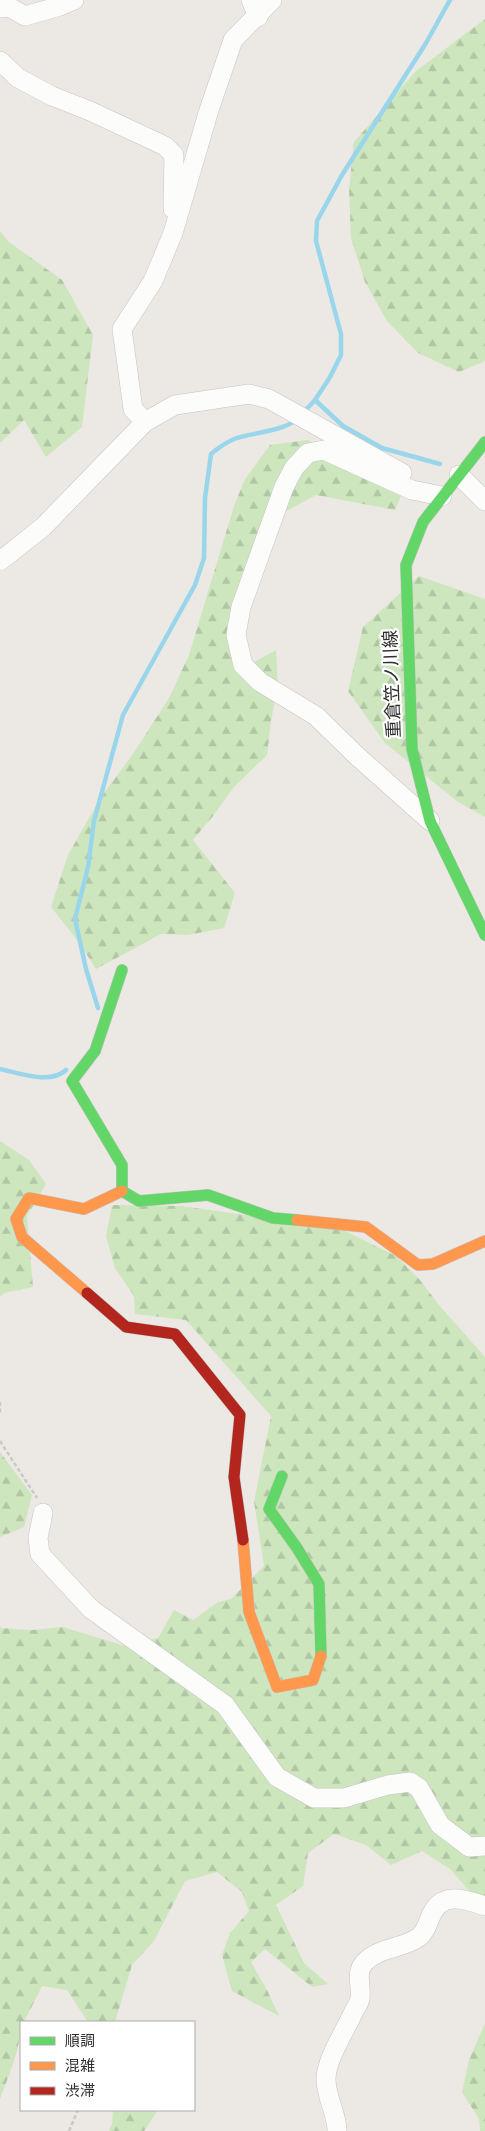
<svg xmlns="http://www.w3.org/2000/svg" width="485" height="2131" font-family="Montserrat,'Noto Sans JP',sans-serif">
	<defs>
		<pattern id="forest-firs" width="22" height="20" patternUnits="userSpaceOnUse" patternTransform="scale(1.25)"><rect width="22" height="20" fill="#cee6be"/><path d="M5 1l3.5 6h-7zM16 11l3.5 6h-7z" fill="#b1c6a4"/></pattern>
	</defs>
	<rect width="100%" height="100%" fill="#ece8e4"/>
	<g fill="url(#forest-firs)">
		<polygon points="485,19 485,361 459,372 418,353 387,321 365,282 351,238 349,189 354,142 416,71"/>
		<polygon points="0,231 9,242 62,280 93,335 82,427 46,457 24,420 0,443"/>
		<path d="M308,440C342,456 372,472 401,496L395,510L316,495L281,514L239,602L242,669L276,650L278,687L271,720L267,755L234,787L213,816L193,840L235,893L224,928L188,935L161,934L96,969L80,944L51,907L68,855L101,797L133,754L169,698L189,655L234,506L245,479L270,445Z"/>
		<polygon points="419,576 485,599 485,817 458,802 385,743 348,691 363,627"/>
		<polygon points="0,1141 29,1160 46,1184 27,1216 33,1287 4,1293 0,1297"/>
		<path d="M112,1205L181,1206L339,1228L396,1256L420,1280L439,1305L485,1357V1899L472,1894L450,1869L422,1851L391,1865L366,1845L334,1834L308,1853L303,1886L276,1905L304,1963L328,1984L312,1987L265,1949L251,1962L267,1990L279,2016L232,1991L222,1955L230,1933L249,1911L242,1892L217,1872L185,1881L154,1941L132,1965L115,2022H88L67,1990L42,1986L24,2022H21C21,2049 9,2074 0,2099V1626L1,1628L32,1630L63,1627L125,1646L158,1638L174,1610L193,1620L218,1602L231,1599L264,1566L254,1502L271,1416L186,1320L135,1314L134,1296L115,1268L106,1236Z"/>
		<polygon points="0,1452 32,1495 24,1527 0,1537"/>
		<polygon points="485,2023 485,2131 480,2131 479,2119 462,2092 469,2060"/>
		<polygon points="113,2110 158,2110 144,2131 109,2131 112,2124"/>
	</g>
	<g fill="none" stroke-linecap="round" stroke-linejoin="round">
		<g stroke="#99d6ec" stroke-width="4.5">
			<polyline points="315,400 343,426 382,448 440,464"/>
			<polyline points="304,412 315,400 330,377 341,355 341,334 316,241 317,221 342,175 426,43 450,0"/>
			<path d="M98,1008L86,969L75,919L88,867L94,821L123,715L195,585L204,558L205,498L211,454C218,448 225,443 234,439C250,433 285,431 297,419"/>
			<path d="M0,1069C19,1073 50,1085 66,1070"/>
		</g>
		<defs>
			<g id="street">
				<polyline points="251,0 258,17"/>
				<polyline points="0,8 9,7 25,16 60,6 74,0"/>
				<polyline points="0,61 18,78 52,96 90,111 165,146 174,155 173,209"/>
				<polyline points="145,422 133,409 122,329 153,281 173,233 209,110 233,40 272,0"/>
				<polyline points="459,475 485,501"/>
				<polyline points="0,561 43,527 145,422 175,405 249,394 269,399 402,473"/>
				<polyline points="430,821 357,756 316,716 260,682 243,665 236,635 241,607 284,487 294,468 308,453 324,450 412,490 442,496"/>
				<polyline points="43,1513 38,1538 40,1554 91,1609 225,1705 277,1777 314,1798 344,1798 388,1785 410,1782 419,1788 440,1825 469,1847 485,1846"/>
				<path d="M337,2131C337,2113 326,2098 326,2079C326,2060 345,2031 353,2013C355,2009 359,2004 360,1999C362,1987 355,1973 364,1963C378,1947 403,1949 419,1937C426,1931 427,1925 430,1918C440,1890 464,1899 485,1906"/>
			</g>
			<g id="fast">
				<polyline points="485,442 423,522 406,565 412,749 430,821 485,935"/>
				<polyline points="122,970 95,1051 72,1081 122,1165 122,1191 139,1201 208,1195 273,1218 297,1220"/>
				<polyline points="282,1476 269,1509 297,1548 319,1584 321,1656"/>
			</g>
			<g id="slow">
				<polyline points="297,1220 366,1227 418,1265 433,1264 485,1241"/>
				<polyline points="87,1293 22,1237 16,1219 29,1198 84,1209 122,1191"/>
				<polyline points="243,1540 249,1612 277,1687 313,1680 321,1656"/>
			</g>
			<polyline id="jam" points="87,1293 126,1327 175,1334 240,1415 234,1477 243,1540"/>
		</defs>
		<use href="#street" stroke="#c5c4c5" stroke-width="20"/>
		<use href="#fast" stroke="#c5c4c5" stroke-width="12"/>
		<use href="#slow" stroke="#c5c4c5" stroke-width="12"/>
		<use href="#jam" stroke="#c5c4c5" stroke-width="12"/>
		<g stroke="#c9c9c8" stroke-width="2.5" stroke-dasharray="4 2.5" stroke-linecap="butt">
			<polyline points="0,1402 0,1415"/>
			<polyline points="0,1441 37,1498"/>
			<polyline points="69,2131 78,2110"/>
		</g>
		<use href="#street" stroke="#fcfcfb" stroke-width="19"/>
		<use href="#fast" stroke="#63d668" stroke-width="11"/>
		<use href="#slow" stroke="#ff974d" stroke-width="11"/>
		<use href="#jam" stroke="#b3261e" stroke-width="11"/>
	</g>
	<g text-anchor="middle" stroke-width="4.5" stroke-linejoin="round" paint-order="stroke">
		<g font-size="18" fill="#2e2e2e" stroke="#fff">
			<text transform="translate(392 684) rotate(-92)" y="6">重倉笠ノ川線</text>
		</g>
	</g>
	<rect x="20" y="2021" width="175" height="90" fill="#ffffff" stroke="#ababab"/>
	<rect x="30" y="2037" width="25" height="8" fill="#63d668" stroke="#ababab"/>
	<text x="65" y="2046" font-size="15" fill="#2e2e2e">順調</text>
	<rect x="30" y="2062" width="25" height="8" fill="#ff974d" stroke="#ababab"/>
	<text x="65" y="2071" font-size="15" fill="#2e2e2e">混雑</text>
	<rect x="30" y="2087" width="25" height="8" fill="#b3261e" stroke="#ababab"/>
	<text x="65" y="2096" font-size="15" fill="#2e2e2e">渋滞</text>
</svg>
